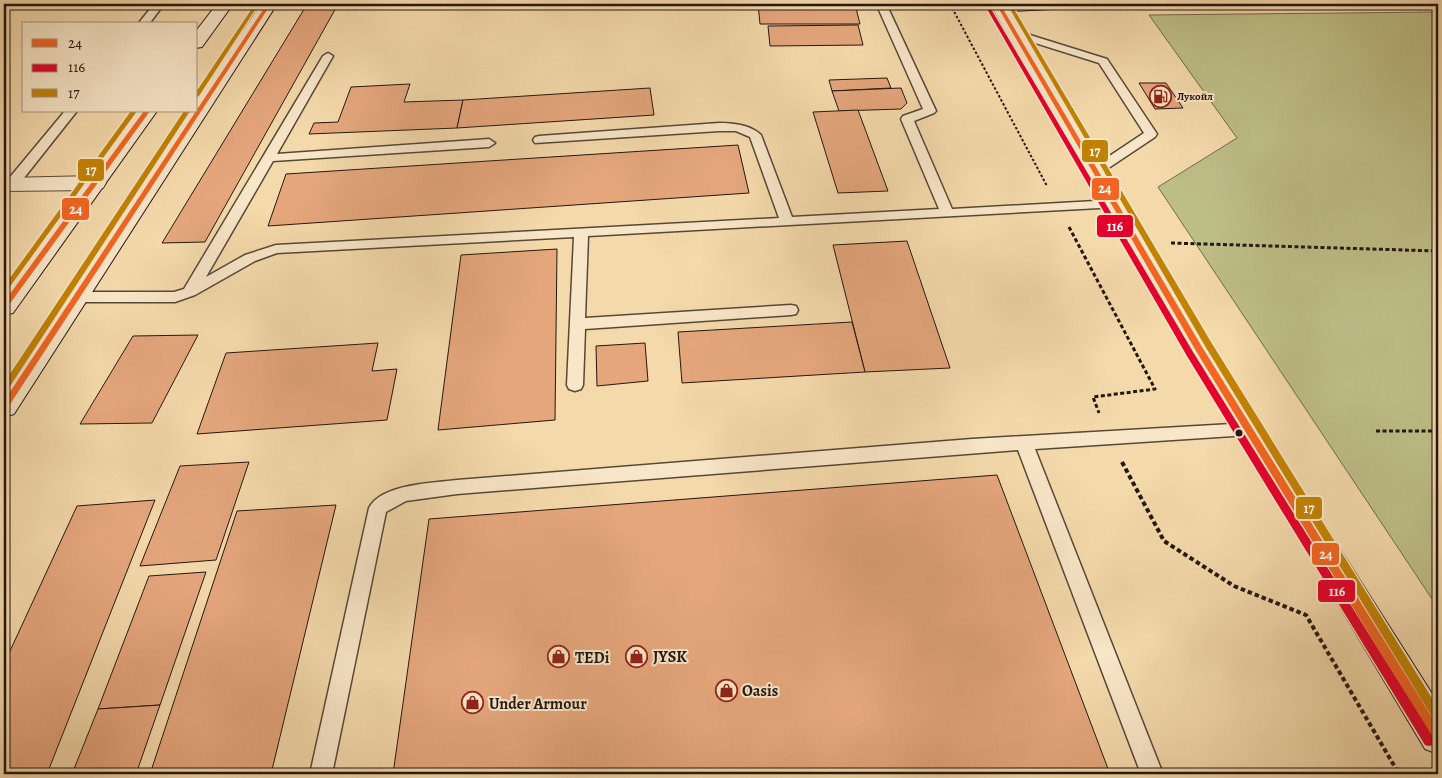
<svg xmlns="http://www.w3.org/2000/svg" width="1442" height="778" font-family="Alegreya,serif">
	<rect width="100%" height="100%" fill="#f4d9ab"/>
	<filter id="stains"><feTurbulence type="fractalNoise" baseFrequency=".004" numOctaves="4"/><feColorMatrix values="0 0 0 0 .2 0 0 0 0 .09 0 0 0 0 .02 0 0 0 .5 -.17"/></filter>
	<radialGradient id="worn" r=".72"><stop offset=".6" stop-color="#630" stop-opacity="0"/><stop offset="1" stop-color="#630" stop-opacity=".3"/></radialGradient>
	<polygon fill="#bebe87" stroke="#706a4c" points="1438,12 1438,608 1158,187 1237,138 1149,15"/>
	<g fill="#e5a67c" stroke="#231711">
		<polygon points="758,4 855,4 860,24 760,24"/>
		<polygon points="306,6 337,6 205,242 162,243"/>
		<polygon points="858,25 863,45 770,46 768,26"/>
		<polygon points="887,78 891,88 832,91 829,80"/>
		<polygon points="1139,83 1166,83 1183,108 1155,109"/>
		<polygon points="410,84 404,102 463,100 457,128 309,134 314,123 338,122 351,87"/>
		<polygon points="650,88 654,115 457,128 463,100"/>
		<polygon points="901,88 907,103 901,109 839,111 832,91"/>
		<polygon points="858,110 888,191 838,193 813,112"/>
		<polygon points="738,145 749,193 268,226 286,174"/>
		<polygon points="907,241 950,368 865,372 833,245"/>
		<polygon points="557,249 555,420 438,430 461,255"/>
		<polygon points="852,322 865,372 682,383 678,332"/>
		<polygon points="198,335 152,423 80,424 133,336"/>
		<polygon points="378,343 372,371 397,369 387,420 197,434 226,353"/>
		<polygon points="645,343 648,381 597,386 596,346"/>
		<polygon points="249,462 216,560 140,566 180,466"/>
		<polygon points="997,475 1110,774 393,774 429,519"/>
		<polygon points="155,500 47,774 4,774 4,664 77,506"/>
		<polygon points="336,505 271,774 150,774 237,511"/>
		<polygon points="206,572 160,705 98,709 149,576"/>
		<polygon points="160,705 136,774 72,774 98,709"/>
	</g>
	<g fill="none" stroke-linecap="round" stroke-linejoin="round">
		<defs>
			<g id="lane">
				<polygon points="154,4 164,4 149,24 138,24"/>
				<path d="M884,7L889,10L936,111L934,113L914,121L952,209L1113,200L1118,201L1120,204L1118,207L588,236L585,318L791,305L796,306L798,310L796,314L791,315L585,329L583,385L581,389L575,391L569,389L567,385L574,237L277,253L255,261L195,295L175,302H76L71,300L69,297L71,294L76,292H174L184,289L323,56L328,53L333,56L277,154L489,139L495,143L489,147L273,161L206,277L245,255L276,245L779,218L750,137L736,131H719L535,143L533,140L535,137L539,136L719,123C733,123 751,125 761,135L792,217L939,209L901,119L903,116L923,109L879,10Z"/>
				<polygon points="1017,31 1107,59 1157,134 1155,137 1098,175 1090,175 1088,172 1090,169 1144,133 1099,63 1013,36 1012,34"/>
				<polygon points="65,111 77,111 16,188 6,188 5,185 6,182"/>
				<path d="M1249,423L1255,424L1257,429L1255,434L1249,435L1035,449L1163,774H1141L1018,450L457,494L406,501L386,512L332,774H310L369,508C381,484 433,483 457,480L972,439Z"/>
			</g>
			<polygon id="street" points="95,176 103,178 106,183 103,188 95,190 4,191 4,178"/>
			<g id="secondary">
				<polygon points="217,4 233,4 202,47 196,48 196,31"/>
				<polygon points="261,4 277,4 14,414 4,417 4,385 188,111 196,111 196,100"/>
				<polygon points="990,4 1059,4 1057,8 1051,9 1010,11 1208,342 1438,703 1438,754 1425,749 1186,349"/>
				<polygon points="137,111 157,111 13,313 4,315 4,289"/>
			</g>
		</defs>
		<use href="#lane" stroke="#574838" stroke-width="3"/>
		<use href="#street" stroke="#574838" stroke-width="2"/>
		<use href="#secondary" stroke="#231711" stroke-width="2"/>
		<polyline stroke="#231711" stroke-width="2" stroke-dasharray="2.5 2" stroke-linecap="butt" points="950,4 1047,186"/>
		<g stroke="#231711" stroke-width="3" stroke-dasharray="4 2.5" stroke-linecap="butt">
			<polyline points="1069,227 1155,389 1093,397 1099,413"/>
			<polyline points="1171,243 1438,251"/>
			<polyline points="1376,431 1438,431"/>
		</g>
		<polyline stroke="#231711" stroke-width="4" stroke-dasharray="4.5 3" stroke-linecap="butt" points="1122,462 1164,541 1234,586 1306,615 1399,774"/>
		<use href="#lane" fill="#f8e6c8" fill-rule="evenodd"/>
		<use href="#street" fill="#f8e6c8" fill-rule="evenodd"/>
		<use href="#secondary" fill="#f8e6c8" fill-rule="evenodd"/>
		<defs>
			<g id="bus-1">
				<polygon points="267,4 271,4 7,409 4,410 4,401"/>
				<polygon points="996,4 1000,4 1202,347 1438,727 1438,741 1434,740 1196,351"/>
				<polygon points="144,111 150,111 6,309 4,309 4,302"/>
			</g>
			<polygon id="bus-2" points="987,8 991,9 1193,352 1433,737 1434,741 1433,745 1429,746 1425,745 1187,356 987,9"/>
			<g id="bus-3">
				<polygon points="255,4 259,4 199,96 196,98 196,92"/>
				<polygon points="1007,4 1011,4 1211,342 1438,708 1438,722 1434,720 1205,346"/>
				<polygon points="131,111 137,111 6,292 4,292 4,286"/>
				<polygon points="184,111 190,111 7,391 4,392 4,383"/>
			</g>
		</defs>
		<use href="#bus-1" stroke="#f8e6c8" stroke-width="3"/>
		<use href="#bus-2" stroke="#f8e6c8" stroke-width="3"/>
		<use href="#bus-3" stroke="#f8e6c8" stroke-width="3"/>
		<use href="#bus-1" fill="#f26522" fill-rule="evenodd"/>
		<use href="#bus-2" fill="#e4002b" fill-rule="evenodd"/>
		<use href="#bus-3" fill="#c28204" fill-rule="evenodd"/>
	</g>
	<defs>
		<symbol id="fuel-ring" viewBox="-11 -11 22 22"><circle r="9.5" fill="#f8e6c8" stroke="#8f2418" stroke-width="1.5"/><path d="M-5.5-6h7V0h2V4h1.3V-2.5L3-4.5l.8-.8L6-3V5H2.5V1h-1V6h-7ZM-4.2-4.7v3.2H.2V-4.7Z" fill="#8f2418"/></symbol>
		<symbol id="shop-ring" viewBox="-11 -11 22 22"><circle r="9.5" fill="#f8e6c8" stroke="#8f2418" stroke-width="1.5"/><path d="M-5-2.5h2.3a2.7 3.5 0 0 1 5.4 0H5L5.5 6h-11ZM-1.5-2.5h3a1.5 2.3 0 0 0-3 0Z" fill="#8f2418"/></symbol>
	</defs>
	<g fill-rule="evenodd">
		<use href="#fuel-ring" x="1148" y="84" width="25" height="25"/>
		<use href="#shop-ring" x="624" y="644" width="25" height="25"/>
		<use href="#shop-ring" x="546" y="644" width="25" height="25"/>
		<use href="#shop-ring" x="714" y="678" width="25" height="25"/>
		<use href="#shop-ring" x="460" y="690" width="25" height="25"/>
	</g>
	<circle fill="#231711" stroke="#f8e6c8" stroke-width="2" cx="1239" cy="433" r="4.5"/>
	<g text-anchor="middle" stroke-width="4" stroke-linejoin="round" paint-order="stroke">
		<g font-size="11" font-weight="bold" fill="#231711" stroke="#f8e6c8" text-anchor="start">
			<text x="1177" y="100">Лукойл</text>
		</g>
		<g font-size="16" font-weight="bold" fill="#231711" stroke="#f8e6c8" text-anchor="start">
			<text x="653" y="662">JYSK</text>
			<text x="575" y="663">TEDi</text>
			<text x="742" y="696">Oasis</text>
			<text x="489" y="709">Under Armour</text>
		</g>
	</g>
	<g stroke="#f8e6c8" stroke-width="2">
		<rect x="1081" y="139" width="28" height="24" rx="5" fill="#c28204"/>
		<rect x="77" y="158" width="28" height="24" rx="5" fill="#c28204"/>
		<rect x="1091" y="177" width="29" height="24" rx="5" fill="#f26522"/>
		<rect x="61" y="197" width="29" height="24" rx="5" fill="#f26522"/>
		<rect x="1096" y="214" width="38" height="24" rx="5" fill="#e4002b"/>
		<rect x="1295" y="496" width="28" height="24" rx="5" fill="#c28204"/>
		<rect x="1311" y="542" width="29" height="24" rx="5" fill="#f26522"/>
		<rect x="1317" y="579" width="39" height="24" rx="5" fill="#e4002b"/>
	</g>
	<g font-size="14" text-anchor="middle" font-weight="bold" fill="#fff">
		<text x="1095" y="156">17</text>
		<text x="91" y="175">17</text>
		<text x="1105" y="193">24</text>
		<text x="76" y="214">24</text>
		<text x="1115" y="231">116</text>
		<text x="1309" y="513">17</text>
		<text x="1326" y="559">24</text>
		<text x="1337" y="596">116</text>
	</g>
	<rect width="1442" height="778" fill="none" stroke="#f4d9ab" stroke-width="20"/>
	<rect x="5" y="5" width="1432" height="768" fill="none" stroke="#231711" stroke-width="2.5"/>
	<rect x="10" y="10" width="1422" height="758" fill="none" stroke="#231711"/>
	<rect x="22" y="22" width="175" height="90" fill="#f8e6c8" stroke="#a3937f"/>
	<rect x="32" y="39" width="25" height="8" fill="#f26522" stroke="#a3937f"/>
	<text x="68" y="48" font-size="15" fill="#231711">24</text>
	<rect x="32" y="64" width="25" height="8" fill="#e4002b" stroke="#a3937f"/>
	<text x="68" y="72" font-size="15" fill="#231711">116</text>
	<rect x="32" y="89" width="25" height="8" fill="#c28204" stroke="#a3937f"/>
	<text x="68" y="98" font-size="15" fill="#231711">17</text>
	<rect width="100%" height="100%" filter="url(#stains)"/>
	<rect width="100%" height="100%" fill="url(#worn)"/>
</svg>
